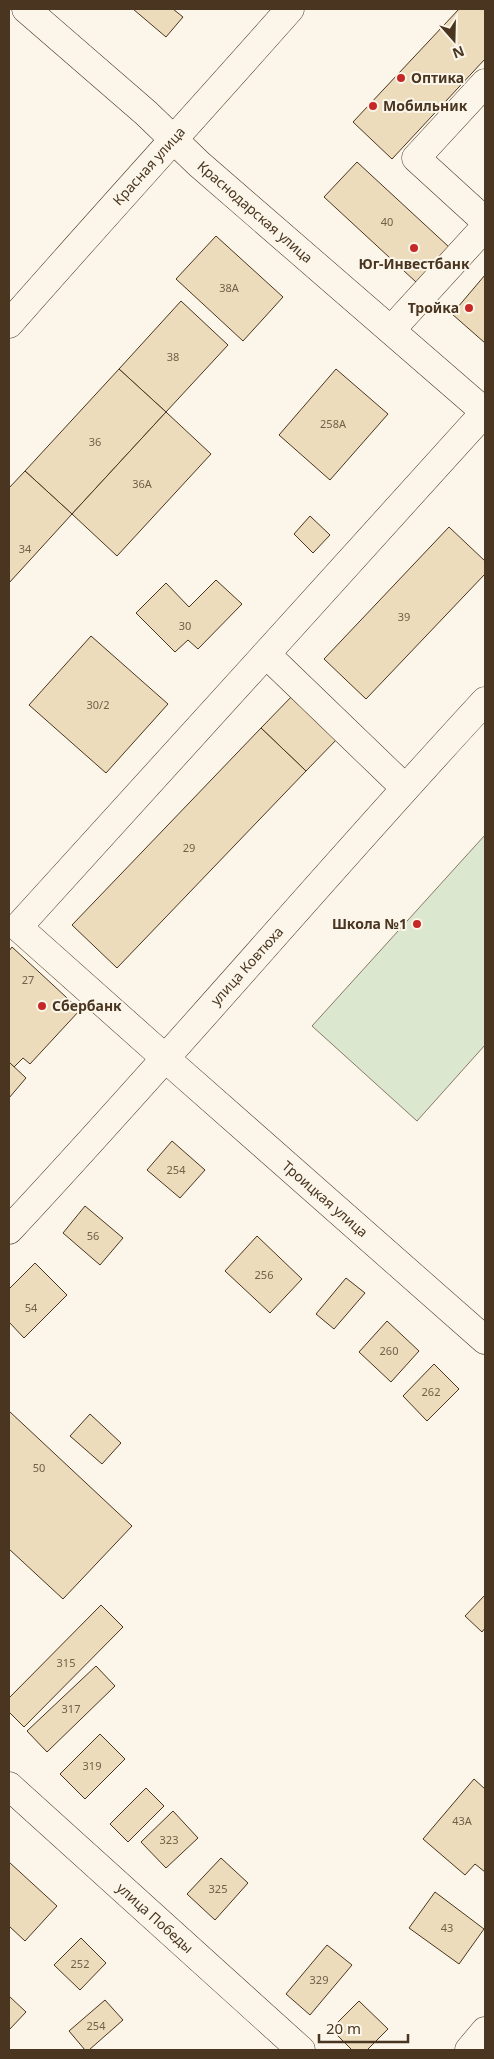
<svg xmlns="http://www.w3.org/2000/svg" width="494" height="2059" font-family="'Noto Sans',sans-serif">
	<rect width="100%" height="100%" fill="#fbf6e9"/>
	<polygon fill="#dce7d0" stroke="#887966" points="485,835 485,1045 417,1121 312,1026"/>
	<g fill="#ecdcbc" stroke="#4a3520">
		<polygon points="133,9 173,9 183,17 166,37"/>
		<polygon points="459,9 485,9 485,59 392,159 353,122"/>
		<polygon points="357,162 449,247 416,282 324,197"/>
		<polygon points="216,236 283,297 243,341 176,279"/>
		<polygon points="485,275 485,343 452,314"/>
		<polygon points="181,301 228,345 166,412 119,369"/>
		<polygon points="119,369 166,412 72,514 25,471"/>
		<polygon points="336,369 388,414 330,480 279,435"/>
		<polygon points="166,412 211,454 117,556 72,514"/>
		<polygon points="25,471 72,514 9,583 9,488"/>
		<polygon points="310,516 330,535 313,553 294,534"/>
		<polygon points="449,527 485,561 485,574 366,699 324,659"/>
		<polygon points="216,580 242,604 198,649 188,640 175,652 136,613 166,583 189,607"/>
		<polygon points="91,636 168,704 106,773 29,705"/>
		<polygon points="294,694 339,737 306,771 261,728"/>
		<polygon points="261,728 306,771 117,968 72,925"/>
		<polygon points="12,947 80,1010 30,1064 23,1058 14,1067 9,1062 9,951"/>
		<polygon points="9,1062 26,1078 9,1098"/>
		<polygon points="172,1141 205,1170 180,1198 147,1170"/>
		<polygon points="85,1206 123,1238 100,1265 63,1233"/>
		<polygon points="257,1236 302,1279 270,1313 225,1271"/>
		<polygon points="35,1263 67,1295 24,1338 9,1322 9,1289"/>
		<polygon points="346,1278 365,1293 334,1329 316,1314"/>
		<polygon points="387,1321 419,1351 391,1382 359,1352"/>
		<polygon points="434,1364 459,1389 427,1421 403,1396"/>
		<polygon points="9,1411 132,1526 63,1599 9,1549"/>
		<polygon points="90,1414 121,1443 102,1464 70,1436"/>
		<polygon points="485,1595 485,1628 482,1632 465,1616"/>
		<polygon points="101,1605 123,1627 24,1727 9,1712 9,1698"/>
		<polygon points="96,1666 115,1686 47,1752 27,1731"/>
		<polygon points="100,1734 125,1759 85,1799 60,1774"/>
		<polygon points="474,1779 485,1789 485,1872 475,1864 465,1875 423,1839"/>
		<polygon points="146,1788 164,1806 128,1842 110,1824"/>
		<polygon points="173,1811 198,1838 166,1868 141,1842"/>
		<polygon points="221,1858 248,1883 215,1920 187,1894"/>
		<polygon points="9,1862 57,1906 25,1941 9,1926"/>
		<polygon points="435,1892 484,1929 459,1964 409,1928"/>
		<polygon points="81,1938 106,1963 80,1990 54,1965"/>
		<polygon points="327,1945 352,1965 310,2015 286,1994"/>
		<polygon points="9,1996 26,2012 9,2030"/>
		<polygon points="105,2000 123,2020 89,2050 85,2050 69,2031"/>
		<polygon points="359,2001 388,2029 367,2050 352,2050 331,2029"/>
	</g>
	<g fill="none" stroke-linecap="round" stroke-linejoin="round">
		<defs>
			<g id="minor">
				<polyline points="26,9 146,113 199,164 485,412"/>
				<polyline points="485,83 416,158 485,221"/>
				<path d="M9,324C102,218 197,114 290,9"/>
				<polyline points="391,330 485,227"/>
				<polyline points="266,654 18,927 165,1058 485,1340"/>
				<polyline points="405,788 266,654 485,412"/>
				<polyline points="9,1786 301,2050"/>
				<polyline points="469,2050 485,2031"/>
			</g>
			<path id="major" d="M9,1230C171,1057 324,875 485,701"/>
		</defs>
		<use href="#minor" stroke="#4a3520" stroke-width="29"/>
		<use href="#major" stroke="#4a3520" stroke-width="29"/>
		<use href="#minor" stroke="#fbf6e9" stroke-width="28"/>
		<use href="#major" stroke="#fbf6e9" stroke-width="28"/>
	</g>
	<g fill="#c62828" stroke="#fbf6e9" stroke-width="2">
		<circle cx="401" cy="78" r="5"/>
		<circle cx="373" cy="106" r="5"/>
		<circle cx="414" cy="248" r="5"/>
		<circle cx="469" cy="308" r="5"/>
		<circle cx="417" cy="924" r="5"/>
		<circle cx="42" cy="1006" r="5"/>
	</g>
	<g text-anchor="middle" stroke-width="4" stroke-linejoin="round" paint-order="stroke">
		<g font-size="11" fill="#725f47">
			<text x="387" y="226">40</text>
			<text x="229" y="292">38А</text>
			<text x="173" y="361">38</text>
			<text x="333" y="428">258А</text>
			<text x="95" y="446">36</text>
			<text x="142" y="488">36А</text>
			<text x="25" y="553">34</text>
			<text x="404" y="621">39</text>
			<text x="185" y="630">30</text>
			<text x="98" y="709">30/2</text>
			<text x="189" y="852">29</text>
			<text x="28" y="984">27</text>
			<text x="176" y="1174">254</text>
			<text x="93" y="1240">56</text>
			<text x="264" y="1279">256</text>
			<text x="31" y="1312">54</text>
			<text x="389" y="1355">260</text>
			<text x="431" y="1396">262</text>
			<text x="39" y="1472">50</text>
			<text x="66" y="1667">315</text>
			<text x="71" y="1713">317</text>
			<text x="92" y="1770">319</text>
			<text x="462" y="1825">43А</text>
			<text x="169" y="1844">323</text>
			<text x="218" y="1893">325</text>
			<text x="447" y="1932">43</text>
			<text x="80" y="1968">252</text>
			<text x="319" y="1984">329</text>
			<text x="96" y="2030">254</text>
		</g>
		<g font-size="14" font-weight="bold" fill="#4a3520" stroke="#fbf6e9" text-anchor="start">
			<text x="411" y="83">Оптика</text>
			<text x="383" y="111">Мобильник</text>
			<text x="414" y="269" text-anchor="middle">Юг-Инвестбанк</text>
			<text x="459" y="313" text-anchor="end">Тройка</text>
			<text x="407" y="929" text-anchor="end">Школа №1</text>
			<text x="52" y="1011">Сбербанк</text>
		</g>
		<g font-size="14" fill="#4a3520" stroke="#fbf6e9">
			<text transform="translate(149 166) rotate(-48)" y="5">Красная улица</text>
			<text transform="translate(255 212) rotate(41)" y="5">Краснодарская улица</text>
			<text transform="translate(247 966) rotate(-48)" y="5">улица Ковтюха</text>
			<text transform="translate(325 1199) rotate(41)" y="5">Троицкая улица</text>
			<text transform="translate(155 1918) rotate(42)" y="5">улица Победы</text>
		</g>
	</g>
	<rect width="494" height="2059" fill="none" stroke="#4a3520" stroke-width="20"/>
	<g transform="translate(454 40) rotate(160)" stroke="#fbf6e9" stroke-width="4" paint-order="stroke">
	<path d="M0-4L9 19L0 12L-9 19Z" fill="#4a3520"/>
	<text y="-8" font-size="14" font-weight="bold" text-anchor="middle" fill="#4a3520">N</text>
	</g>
	<path d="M319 2034v8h89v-8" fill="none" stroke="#4a3520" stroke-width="2.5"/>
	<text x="326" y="2034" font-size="15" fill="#4a3520" stroke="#fbf6e9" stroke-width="4" paint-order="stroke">20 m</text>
</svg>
